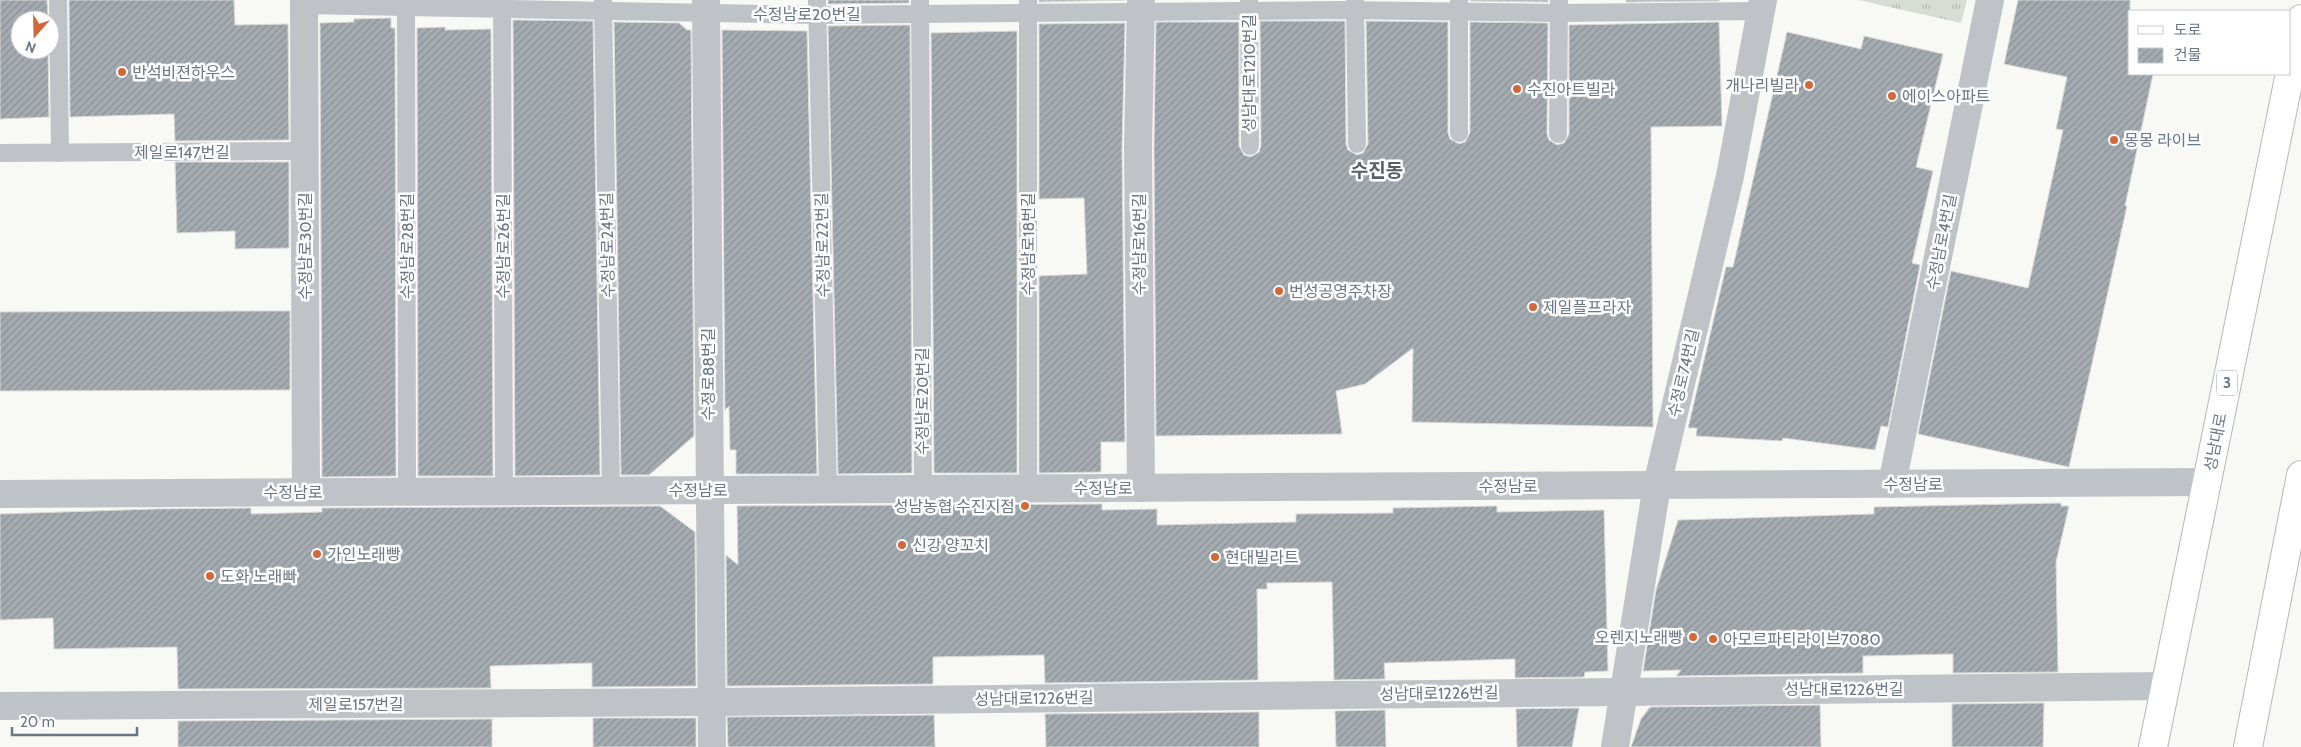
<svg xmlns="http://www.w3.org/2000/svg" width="2301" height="747" font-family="Cabin,'Noto Sans KR',sans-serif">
	<defs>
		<pattern id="park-tufts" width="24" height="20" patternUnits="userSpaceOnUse" patternTransform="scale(1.25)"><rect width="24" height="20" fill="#d7dcd5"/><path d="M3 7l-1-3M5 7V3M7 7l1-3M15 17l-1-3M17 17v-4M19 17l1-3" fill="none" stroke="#b2b7b2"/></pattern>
		<pattern id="building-hatch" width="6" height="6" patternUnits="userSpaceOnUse" patternTransform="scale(1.25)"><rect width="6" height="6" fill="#a4acb2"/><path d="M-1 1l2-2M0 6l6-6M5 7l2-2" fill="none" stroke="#8a9196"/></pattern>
	</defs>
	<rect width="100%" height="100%" fill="#f8f8f5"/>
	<polygon fill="url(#park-tufts)" points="1858,0 1967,0 1961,23"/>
	<g fill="url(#building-hatch)" stroke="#d9dad8">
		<polygon points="0,0 47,0 48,20 20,20 20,50 48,50 49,117 0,119"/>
		<polygon points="69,0 234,0 235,25 288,24 289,140 175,141 174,114 70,117"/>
		<polygon points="828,0 909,0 909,3 828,4"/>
		<polygon points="1039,0 1125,0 1039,2"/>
		<polygon points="1470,0 1548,0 1548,2 1470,1"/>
		<polygon points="1626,0 1719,0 1719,1 1626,2"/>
		<polygon points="2018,0 2130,0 2130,74 2153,74 2125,206 2127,206 2069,467 1918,434 1951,271 2028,288 2063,130 2056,129 2067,77 2004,64"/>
		<polygon points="391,18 391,28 395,28 396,476 322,477 320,23 354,22 354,19"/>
		<polygon points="513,20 593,21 600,475 515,476"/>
		<polygon points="1260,21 1345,21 1346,144 1348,150 1357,155 1363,153 1368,144 1366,21 1448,22 1448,133 1450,139 1459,144 1465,142 1470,133 1470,22 1548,23 1547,134 1549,140 1557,145 1564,143 1569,134 1569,25 1719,22 1722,126 1651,127 1653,427 1412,422 1413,348 1365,384 1336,391 1342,434 1156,436 1154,147 1156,22 1239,22 1239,146 1244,155 1251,157 1259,152 1261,146"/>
		<polygon points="614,22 679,23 687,30 691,30 694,436 649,475 621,475"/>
		<polygon points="1125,23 1122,147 1125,442 1101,442 1101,472 1039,473 1039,276 1087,274 1084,198 1039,199 1039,24"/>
		<polygon points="910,25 912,473 838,474 828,26"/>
		<polygon points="445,27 445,30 491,29 493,476 418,476 417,28"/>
		<polygon points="722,30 807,31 817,474 736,474 736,450 730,450 729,406 725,410"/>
		<polygon points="1017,31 1017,473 934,473 931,33"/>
		<polygon points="1787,32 1861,49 1864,36 1943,54 1916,167 1933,171 1912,263 1920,265 1888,427 1881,426 1875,450 1783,438 1782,441 1696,436 1697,428 1688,428 1726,267 1733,267"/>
		<polygon points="175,162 289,162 289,248 235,249 235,231 177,233"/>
		<polygon points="252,311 290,311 290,390 0,391 0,312"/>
		<polygon points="2061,503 2061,506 2069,506 2056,562 2058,672 1953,673 1953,654 1863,656 1863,673 1676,676 1681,670 1643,671 1656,590 1678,520 1874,514 1874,507"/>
		<polygon points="1102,504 1102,510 1157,509 1157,525 1296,522 1296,514 1393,513 1393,508 1497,506 1497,512 1604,510 1608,671 1585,672 1584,677 1515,678 1515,659 1384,663 1385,679 1334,680 1332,582 1267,583 1267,589 1257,589 1258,680 1045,683 1044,655 933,657 933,684 727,686 726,555 738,565 737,506"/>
		<polygon points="660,506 695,532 696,686 592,687 592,663 490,666 491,688 178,689 177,647 54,649 53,618 0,620 0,514 155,509 251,508 251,514 322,512 322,508"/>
		<polygon points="2044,703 2043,747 1952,747 1952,704"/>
		<polygon points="1820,705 1821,747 1631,747 1641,719 1650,707"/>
		<polygon points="1579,708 1572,747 1517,747 1516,709"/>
		<polygon points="1385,710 1386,747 1336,747 1335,711"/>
		<polygon points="1259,712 1259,747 1046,747 1045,714"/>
		<polygon points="934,715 935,747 728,747 727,717"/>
		<rect x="593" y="718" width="103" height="29"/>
		<polygon points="492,719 492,747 178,747 178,721"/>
	</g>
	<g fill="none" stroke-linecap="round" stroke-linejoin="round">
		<defs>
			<g id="primary">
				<polyline points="2153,747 2301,19"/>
				<polyline points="2248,747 2301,475"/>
			</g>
		</defs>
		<use href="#primary" stroke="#b3b7bb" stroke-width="30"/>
		<g stroke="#bfc3c7" stroke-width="18">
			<polyline points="58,0 60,153"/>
			<polyline points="406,0 407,492"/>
			<polyline points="502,0 504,491"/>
			<polyline points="603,0 611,491"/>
			<polyline points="817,0 828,489"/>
			<polyline points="920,0 923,489"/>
			<polyline points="1028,0 1028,488"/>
			<polyline points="1249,0 1250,146"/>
			<polyline points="1355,0 1357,144"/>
			<polyline points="304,5 817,15 1341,10 1559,13 1761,11"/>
			<polyline points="1459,133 1459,0"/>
			<polyline points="1558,134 1559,0"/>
			<polyline points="0,153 305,151"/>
		</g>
		<g stroke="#bfc3c7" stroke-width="28">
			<polyline points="304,0 306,492"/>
			<polyline points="706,0 712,747"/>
			<polyline points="1141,0 1138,147 1141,488"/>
			<polyline points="1892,484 1990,0"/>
			<polyline points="0,494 2207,482"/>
			<polyline points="0,706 712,702 2166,686"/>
			<polyline points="1615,747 1657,485 1730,176 1763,0"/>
		</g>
		<use href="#primary" stroke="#fff" stroke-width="28"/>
	</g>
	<g fill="#d46739" stroke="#fff" stroke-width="2">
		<circle cx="122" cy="72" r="5"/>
		<circle cx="1809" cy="85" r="5"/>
		<circle cx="1517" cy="89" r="5"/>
		<circle cx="1892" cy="96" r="5"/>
		<circle cx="2114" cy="140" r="5"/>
		<circle cx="1279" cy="291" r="5"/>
		<circle cx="1533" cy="307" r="5"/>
		<circle cx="1025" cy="506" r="5"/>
		<circle cx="902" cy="545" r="5"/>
		<circle cx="317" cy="554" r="5"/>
		<circle cx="1215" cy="557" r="5"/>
		<circle cx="210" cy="576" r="5"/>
		<circle cx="1693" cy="637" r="5"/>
		<circle cx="1713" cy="639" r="5"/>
	</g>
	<g text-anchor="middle" stroke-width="5" stroke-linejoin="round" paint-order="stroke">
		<rect fill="#fff" stroke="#969fa9" stroke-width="1" x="2217" y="370.5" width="20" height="25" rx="4"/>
		<g font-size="15" font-weight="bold" fill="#697684">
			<text x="2227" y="388">3</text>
		</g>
		<g font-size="16" fill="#697684" stroke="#fff">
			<text x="807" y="20">수정남로20번길</text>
			<text transform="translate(1249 73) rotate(-90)" y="6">성남대로1210번길</text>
			<text x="182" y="158">제일로147번길</text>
			<text transform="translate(1941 242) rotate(-79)" y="6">수정남로4번길</text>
			<text transform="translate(1028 244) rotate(-90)" y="6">수정남로18번길</text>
			<text transform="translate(1139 244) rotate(-90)" y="6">수정남로16번길</text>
			<text transform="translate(607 245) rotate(-91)" y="6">수정남로24번길</text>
			<text transform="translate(822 245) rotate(-91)" y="6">수정남로22번길</text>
			<text transform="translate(305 246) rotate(-90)" y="6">수정남로30번길</text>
			<text transform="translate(407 246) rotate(-90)" y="6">수정남로28번길</text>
			<text transform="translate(503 246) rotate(-90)" y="6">수정남로26번길</text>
			<text transform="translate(1683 373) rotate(-77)" y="6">수정로74번길</text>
			<text transform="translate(708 374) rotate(-90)" y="6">수정로88번길</text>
			<text transform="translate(922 401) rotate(-90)" y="6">수정남로20번길</text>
			<text transform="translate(2215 442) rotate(-79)" y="6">성남대로</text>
			<text x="1913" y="490">수정남로</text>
			<text x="1508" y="492">수정남로</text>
			<text x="1103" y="494">수정남로</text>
			<text x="698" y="496">수정남로</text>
			<text x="293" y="498">수정남로</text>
			<text x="1844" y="695">성남대로1226번길</text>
			<text transform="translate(1439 693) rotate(-1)" y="6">성남대로1226번길</text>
			<text transform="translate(1034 698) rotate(-1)" y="6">성남대로1226번길</text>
			<text x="356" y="710">제일로157번길</text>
		</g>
		<g font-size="16" fill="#697684" stroke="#fff" text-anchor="start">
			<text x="132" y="78">반석비젼하우스</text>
			<text x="1799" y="91" text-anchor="end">개나리빌라</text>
			<text x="1527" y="95">수진아트빌라</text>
			<text x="1902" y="102">에이스아파트</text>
			<text x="2124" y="146">몽몽 라이브</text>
			<text x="1289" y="297">번성공영주차장</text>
			<text x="1543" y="313">제일플프라자</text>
			<text x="1015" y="512" text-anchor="end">성남농협 수진지점</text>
			<text x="912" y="551">신강 양꼬치</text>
			<text x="327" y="560">가인노래빵</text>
			<text x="1225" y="563">현대빌라트</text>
			<text x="220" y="582">도화 노래빠</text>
			<text x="1683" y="643" text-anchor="end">오렌지노래빵</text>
			<text x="1723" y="645">아모르파티라이브7080</text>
		</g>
		<g font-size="19" font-weight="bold" fill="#57606a" stroke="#fff">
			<text x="1377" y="177">수진동</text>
		</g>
	</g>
	<rect x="2128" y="10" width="162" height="65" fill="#ffffff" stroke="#c3c8ce"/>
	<rect x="2138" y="26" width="25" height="8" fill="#ffffff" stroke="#c3c8ce"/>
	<text x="2174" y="35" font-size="15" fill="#697684">도로</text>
	<rect x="2138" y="48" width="25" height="15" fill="url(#building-hatch)" stroke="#c3c8ce"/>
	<text x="2174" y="60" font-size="15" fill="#697684">건물</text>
	<g transform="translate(35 35) rotate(200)"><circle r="24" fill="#ffffff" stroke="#c3c8ce"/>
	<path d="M0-4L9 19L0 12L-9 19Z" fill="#d46739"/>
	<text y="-8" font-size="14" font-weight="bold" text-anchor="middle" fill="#697684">N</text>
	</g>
	<path d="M12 727v8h125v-8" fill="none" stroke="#697684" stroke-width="2.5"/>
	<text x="20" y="727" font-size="15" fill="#697684" stroke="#ffffff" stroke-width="4" paint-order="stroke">20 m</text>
</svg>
